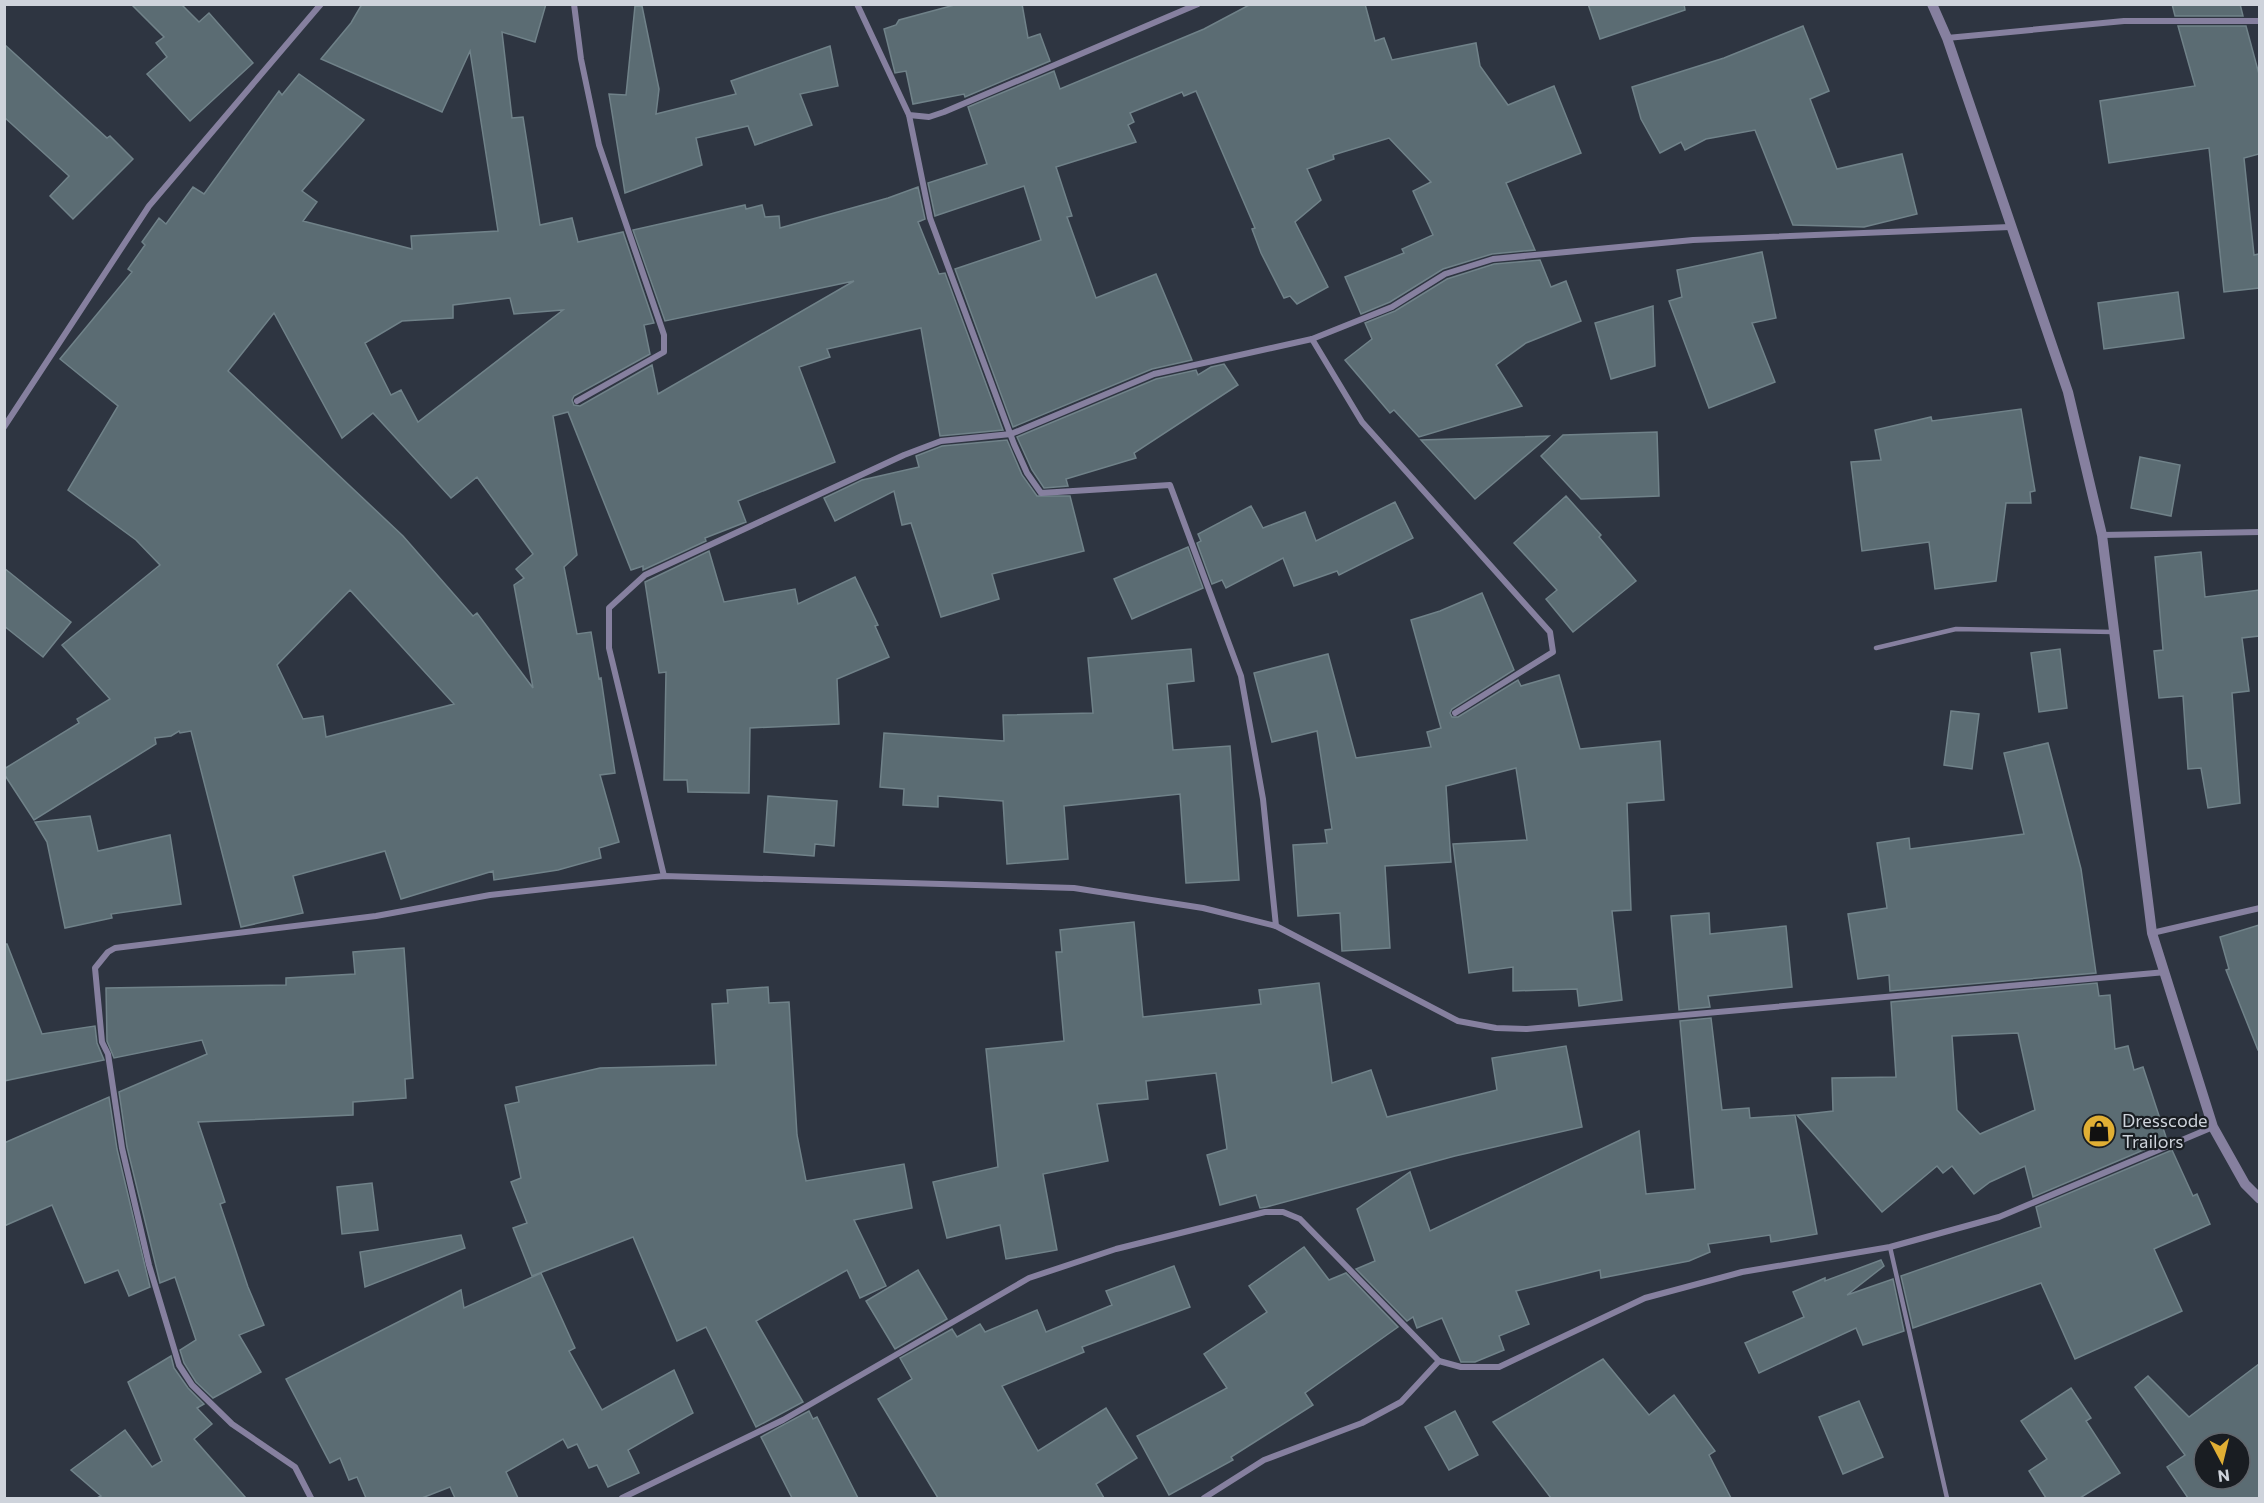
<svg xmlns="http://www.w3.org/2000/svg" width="2264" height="1503" font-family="Commissioner,sans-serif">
	<rect width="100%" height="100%" fill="#2e3541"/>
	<g fill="#5b6c73" stroke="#708289" stroke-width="1.5" fill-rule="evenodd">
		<polygon points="131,4 181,4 199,22 209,13 253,63 190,121 147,74 167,57 156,43 164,37"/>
		<path d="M362,4H546L535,42L502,32L512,118L523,117L540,225L572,218L578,242L623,232L654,323L644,325L650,354L574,396L572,400L574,405L580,406L652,365L658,394L854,281L665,321L633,230L745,205L746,209L762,205L765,217L779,216L780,228L888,198L918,187L925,219L918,222L939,274L945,273L1003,430L940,436L921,328L827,349L830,357L799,367L835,462L738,501L746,522L705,538L706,541L643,570V566L631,570L568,412L553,416L577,555L564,567L577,634L591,632L599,679L601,678L615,773L600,775L619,842L599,848L601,858L558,870L494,880L493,871L401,899L385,851L293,876L303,913L241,927L191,731L180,733L179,731L171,736L155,738L156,744L34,820L4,774V769L79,723L77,719L110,699L62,645L160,565L136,540L68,490L118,406L60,359L132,272L128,269L145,245L142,242L159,218L166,224L193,187L204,194L279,91L282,95L299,74L364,120L302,191L317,202L303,221L412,249L411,236L498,231L470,51L442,112L321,59L351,23ZM510,298L514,314L563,310L418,422L401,390L391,395L365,343L402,321L453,318V305ZM274,313L342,438L373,413L451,498L477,477L533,554L516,569L524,578L514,585L533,688L477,613L473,616L403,536L228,371ZM350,590L454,704L326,737L323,716L303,719L277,665Z"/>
		<polygon points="958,4 1022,4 1028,38 1040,34 1050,61 965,97 964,94 913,104 906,71 895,73 884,29 896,25 899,20"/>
		<polygon points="1251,4 1365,4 1375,41 1384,38 1392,60 1476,43 1480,66 1508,105 1554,86 1581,153 1506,183 1535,250 1492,254 1443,269 1390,302 1361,314 1345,277 1404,253 1402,249 1433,235 1413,191 1431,182 1389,138 1333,155 1334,159 1307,169 1321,200 1295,222 1328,287 1297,304 1290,296 1284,298 1261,253 1252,229 1255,228 1196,91 1184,96 1182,92 1130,113 1134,122 1128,125 1136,142 1056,167 1072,216 1067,217 1096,298 1156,274 1192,360 1152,369 1013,427 955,269 1041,240 1024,186 935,216 928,183 987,164 968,107 1054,71 1060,89 1204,29"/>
		<polygon points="1588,4 1684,4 1685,10 1600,39"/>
		<polygon points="2172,4 2240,4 2243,16 2175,16"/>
		<polygon points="635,6 642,6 659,89 656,114 736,94 731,81 830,46 838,86 800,94 812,125 755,145 748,126 696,138 702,165 625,193 609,94 626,95"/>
		<polygon points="1803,26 1829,91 1810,99 1837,169 1902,154 1917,214 1864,227 1793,225 1755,130 1706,139 1685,150 1681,142 1660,153 1641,119 1632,87 1724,58"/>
		<polygon points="2178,26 2246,26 2259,74 2259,154 2244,158 2254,255 2259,254 2259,288 2224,292 2209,148 2109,163 2100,101 2195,86"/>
		<polygon points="4,44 107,138 110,136 133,159 73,219 50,196 69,176 4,117"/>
		<polygon points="1762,252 1776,318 1752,323 1775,382 1709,408 1669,301 1682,297 1677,270"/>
		<polygon points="1540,260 1551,287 1566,281 1581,321 1526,343 1496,365 1522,406 1419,437 1394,410 1390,413 1345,360 1372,339 1365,323 1395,311 1447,279 1494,264"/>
		<polygon points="2178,292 2184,338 2104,349 2098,303"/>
		<polygon points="1653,306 1655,366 1611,379 1595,323"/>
		<polygon points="1224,364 1238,385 1134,453 1136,458 1066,479 1068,486 1044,488 1032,470 1017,437 1156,379 1196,370 1198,375 1211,367"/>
		<polygon points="2021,409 2035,491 2030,492 2031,503 2006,503 1996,581 1935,589 1929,542 1862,551 1851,462 1881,460 1875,430 1931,417 1932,421"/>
		<polygon points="1657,432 1659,496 1581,499 1541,456 1563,435"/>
		<polygon points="1549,436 1475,499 1421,440"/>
		<polygon points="1007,440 1022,475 1037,496 1070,496 1084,551 992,574 999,599 941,617 911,523 902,525 894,491 835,521 824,498 862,480 919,467 916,456 942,446"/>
		<polygon points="2140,457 2180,465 2171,516 2131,508"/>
		<polygon points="1566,496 1601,535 1599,537 1636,581 1573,632 1546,599 1557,590 1514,543"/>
		<polygon points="1395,502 1413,538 1339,575 1337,571 1294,586 1283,558 1226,588 1222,580 1212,584 1197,543 1201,541 1198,534 1251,506 1263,528 1305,512 1316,541"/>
		<polygon points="1188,547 1203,588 1132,619 1114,579"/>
		<polygon points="709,551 724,602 795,589 798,604 855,577 878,625 875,626 889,657 837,679 839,724 750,728 749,793 688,792 687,780 664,780 666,672 659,673 645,582"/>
		<polygon points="2201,552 2205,597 2259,590 2259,636 2242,638 2249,691 2232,693 2240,803 2208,808 2201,768 2188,769 2183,696 2159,698 2154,651 2163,650 2155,557"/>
		<polygon points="4,568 71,622 43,657 4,626"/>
		<polygon points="1482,593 1514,670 1452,709 1450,713 1452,717 1458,717 1518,680 1521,686 1559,675 1580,749 1660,741 1664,800 1627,803 1631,910 1612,911 1622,1000 1579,1006 1577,989 1513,991 1513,967 1469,973 1453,844 1527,840 1516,768 1446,786 1451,862 1385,866 1390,948 1342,951 1340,913 1298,916 1293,845 1327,843 1325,830 1332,829 1317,731 1272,742 1254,673 1328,654 1356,758 1431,747 1427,732 1441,728 1411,620 1440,611"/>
		<polygon points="1191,649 1194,681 1167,684 1173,750 1230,746 1239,880 1186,883 1180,794 1064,806 1068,859 1007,864 1003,801 938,796 938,807 903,805 904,789 880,787 884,733 1004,741 1003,715 1093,713 1088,658"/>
		<polygon points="2060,649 2067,708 2039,712 2031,653"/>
		<polygon points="1951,711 1979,714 1972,769 1944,765"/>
		<polygon points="2048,743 2081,869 2096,973 1890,991 1889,975 1858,979 1848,914 1887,908 1877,843 1909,838 1910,849 2024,834 2004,753"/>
		<polygon points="768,796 837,801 834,846 815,844 814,856 764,852"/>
		<polygon points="90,816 98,851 170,835 181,904 111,914 112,918 65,928 47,842 35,822"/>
		<polygon points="1709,913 1710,934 1786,926 1792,987 1708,996 1710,1007 1679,1010 1671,916"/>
		<polygon points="1134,922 1143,1017 1261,1004 1259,990 1319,983 1332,1083 1371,1070 1387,1117 1497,1090 1492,1058 1566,1046 1582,1127 1455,1156 1266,1207 1260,1208 1256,1195 1220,1205 1207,1155 1227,1149 1216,1073 1146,1081 1148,1099 1097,1104 1108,1161 1043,1174 1057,1250 1006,1259 1000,1225 947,1238 933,1182 998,1167 986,1049 1064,1041 1056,952 1062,952 1060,930"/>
		<polygon points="2259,925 2259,1050 2258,1050 2226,970 2229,969 2220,937"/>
		<polygon points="4,944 7,944 42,1034 95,1026 97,1043 104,1060 4,1081"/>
		<polygon points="404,948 413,1078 405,1079 406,1098 353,1102 353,1115 198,1122 225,1202 220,1204 248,1287 264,1325 239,1335 261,1372 213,1398 196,1382 184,1363 180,1350 196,1340 175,1277 160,1283 127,1147 119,1092 207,1054 202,1040 114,1058 107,1041 106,988 286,985 286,978 355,974 353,952"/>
		<path d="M2097,983L2099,996L2110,995L2115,1049L2128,1046L2134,1070L2143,1067L2167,1140L2033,1197L2025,1166L1990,1182L1974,1194L1952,1166L1943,1173L1937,1166L1882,1212L1797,1115L1833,1111L1832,1078L1896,1077L1891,1002ZM2018,1033L2035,1110L1980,1134L1957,1110L1952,1036Z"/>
		<polygon points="768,987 769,1003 789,1002 797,1135 806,1181 904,1164 912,1208 854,1220 886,1286 860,1298 847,1270 756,1321 803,1402 756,1427 706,1327 677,1341 633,1237 532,1276 513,1228 527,1223 511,1182 521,1178 505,1105 519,1102 516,1087 600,1068 716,1065 712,1004 728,1003 727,990"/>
		<polygon points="1711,1018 1722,1110 1749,1108 1750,1118 1795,1115 1817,1234 1771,1242 1770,1235 1708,1244 1710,1252 1689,1261 1601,1278 1600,1270 1516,1291 1529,1324 1499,1336 1504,1350 1475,1362 1461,1362 1442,1318 1417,1328 1413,1317 1407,1321 1356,1269 1375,1261 1357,1209 1410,1172 1430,1231 1639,1131 1646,1194 1695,1189 1680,1021"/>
		<polygon points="109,1097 117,1149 150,1287 129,1296 118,1270 85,1283 52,1205 4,1226 4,1143"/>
		<polygon points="2172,1150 2193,1196 2197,1194 2210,1224 2154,1249 2182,1311 2075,1359 2041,1283 1913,1328 1901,1276 2041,1227 2036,1207"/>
		<polygon points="372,1183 378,1230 342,1234 337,1187"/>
		<polygon points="461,1235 465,1248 365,1287 360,1252"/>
		<polygon points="1304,1247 1329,1280 1346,1273 1398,1327 1305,1393 1313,1405 1231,1457 1233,1460 1169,1495 1137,1436 1227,1388 1204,1354 1267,1312 1249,1286"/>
		<polygon points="1881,1260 1884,1266 1847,1295 1893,1279 1904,1331 1863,1345 1856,1328 1759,1373 1745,1343 1804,1317 1793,1292 1825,1278 1825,1281"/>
		<polygon points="1174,1266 1190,1307 1082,1347 1084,1352 1002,1386 1038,1451 1106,1408 1137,1458 1096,1484 1104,1498 938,1498 878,1399 912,1379 900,1358 952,1329 957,1337 980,1324 985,1332 1037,1310 1046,1332 1112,1305 1106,1291"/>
		<polygon points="918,1270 947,1319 895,1349 866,1301"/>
		<polygon points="541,1273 575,1348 569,1351 602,1410 674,1370 693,1413 628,1450 639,1473 608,1487 597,1465 589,1468 577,1444 568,1448 563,1439 506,1472 518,1498 455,1498 450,1487 422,1498 366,1498 357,1477 349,1480 340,1458 330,1463 286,1379 461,1290 464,1308"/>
		<polygon points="171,1356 174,1368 188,1388 204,1404 197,1408 212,1424 194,1439 246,1498 97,1498 101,1496 71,1470 125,1430 152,1467 162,1461 128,1382"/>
		<polygon points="1603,1359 1649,1415 1674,1395 1715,1451 1709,1455 1731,1498 1551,1498 1493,1422"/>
		<path d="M2259,1364V1498H2188L2167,1467L2185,1455L2135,1387L2148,1376L2189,1417ZM2204,1443H2240V1479H2204Z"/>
		<polygon points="2071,1388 2091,1418 2086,1421 2120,1473 2080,1498 2046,1498 2029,1471 2047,1459 2021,1421"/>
		<polygon points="1859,1401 1883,1457 1843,1474 1819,1417"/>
		<polygon points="809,1411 813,1419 817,1417 858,1498 792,1498 761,1437"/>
		<polygon points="1455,1411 1478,1455 1449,1470 1425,1427"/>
	</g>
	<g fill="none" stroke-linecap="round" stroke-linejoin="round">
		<g stroke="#86809f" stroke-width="4.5">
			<polyline points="1876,648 1956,629 2113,632"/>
			<polyline points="1890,1247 1947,1498"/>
		</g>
		<g stroke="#86809f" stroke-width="6">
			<polyline points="574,4 581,59 599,145 664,335 664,352 577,401"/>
			<polyline points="857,4 909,115 929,117 944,112 1198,4"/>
			<polyline points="1947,38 2124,21 2260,21"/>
			<polyline points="909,115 930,218 1014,444 1027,473 1041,493 1170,485 1241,676 1263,799 1276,926"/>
			<polyline points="4,427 149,206 321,4"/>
			<polyline points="2102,535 2260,532"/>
			<polyline points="1455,713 1553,652 1550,632 1362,422 1312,339 1392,307 1445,274 1493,259 1693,240 2010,227"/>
			<polyline points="664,876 609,648 609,608 645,575 904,455 941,441 1011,434 1154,374 1312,339"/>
			<polyline points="2152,933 2260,908"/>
			<polyline points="311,1498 295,1467 232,1424 192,1385 179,1365 149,1265 122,1148 108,1054 102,1042 95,968 108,952 115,948 376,916 490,895 664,876 1074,888 1203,908 1276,926 1458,1021 1496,1028 1527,1029 2166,972"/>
			<polyline points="622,1498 783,1420 1029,1278 1116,1249 1265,1212 1283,1212 1300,1219 1439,1361 1461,1367 1499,1367 1645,1298 1742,1272 1890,1247 1999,1217 2213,1127"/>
			<polyline points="1204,1498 1264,1460 1362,1423 1401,1402 1439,1361"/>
		</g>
		<polyline stroke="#86809f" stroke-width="10" points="1932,4 1947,38 2068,392 2102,535 2152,933 2213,1127 2245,1184 2260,1199"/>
	</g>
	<defs>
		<symbol id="shop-disc" viewBox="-11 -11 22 22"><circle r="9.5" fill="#e1af34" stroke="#191d22"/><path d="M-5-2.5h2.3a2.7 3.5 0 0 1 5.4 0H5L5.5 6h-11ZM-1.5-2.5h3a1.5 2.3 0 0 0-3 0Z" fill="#111"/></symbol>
	</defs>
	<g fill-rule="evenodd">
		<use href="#shop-disc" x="2080" y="1112" width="38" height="38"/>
	</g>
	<g text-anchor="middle" stroke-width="4.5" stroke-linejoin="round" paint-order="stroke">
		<g font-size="18" fill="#ced3db" stroke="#191d22" text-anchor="start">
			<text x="2122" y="1127">Dresscode<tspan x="2122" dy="21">Trailors</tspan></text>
		</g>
	</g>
	<rect width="2264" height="1503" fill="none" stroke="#ced3db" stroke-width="12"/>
	<g transform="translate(2222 1461) rotate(173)"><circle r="28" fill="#191d22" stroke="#61666c" stroke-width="1.5"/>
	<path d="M0-4.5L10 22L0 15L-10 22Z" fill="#e1af34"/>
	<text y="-9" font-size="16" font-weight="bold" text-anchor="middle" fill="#ced3db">N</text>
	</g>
</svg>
